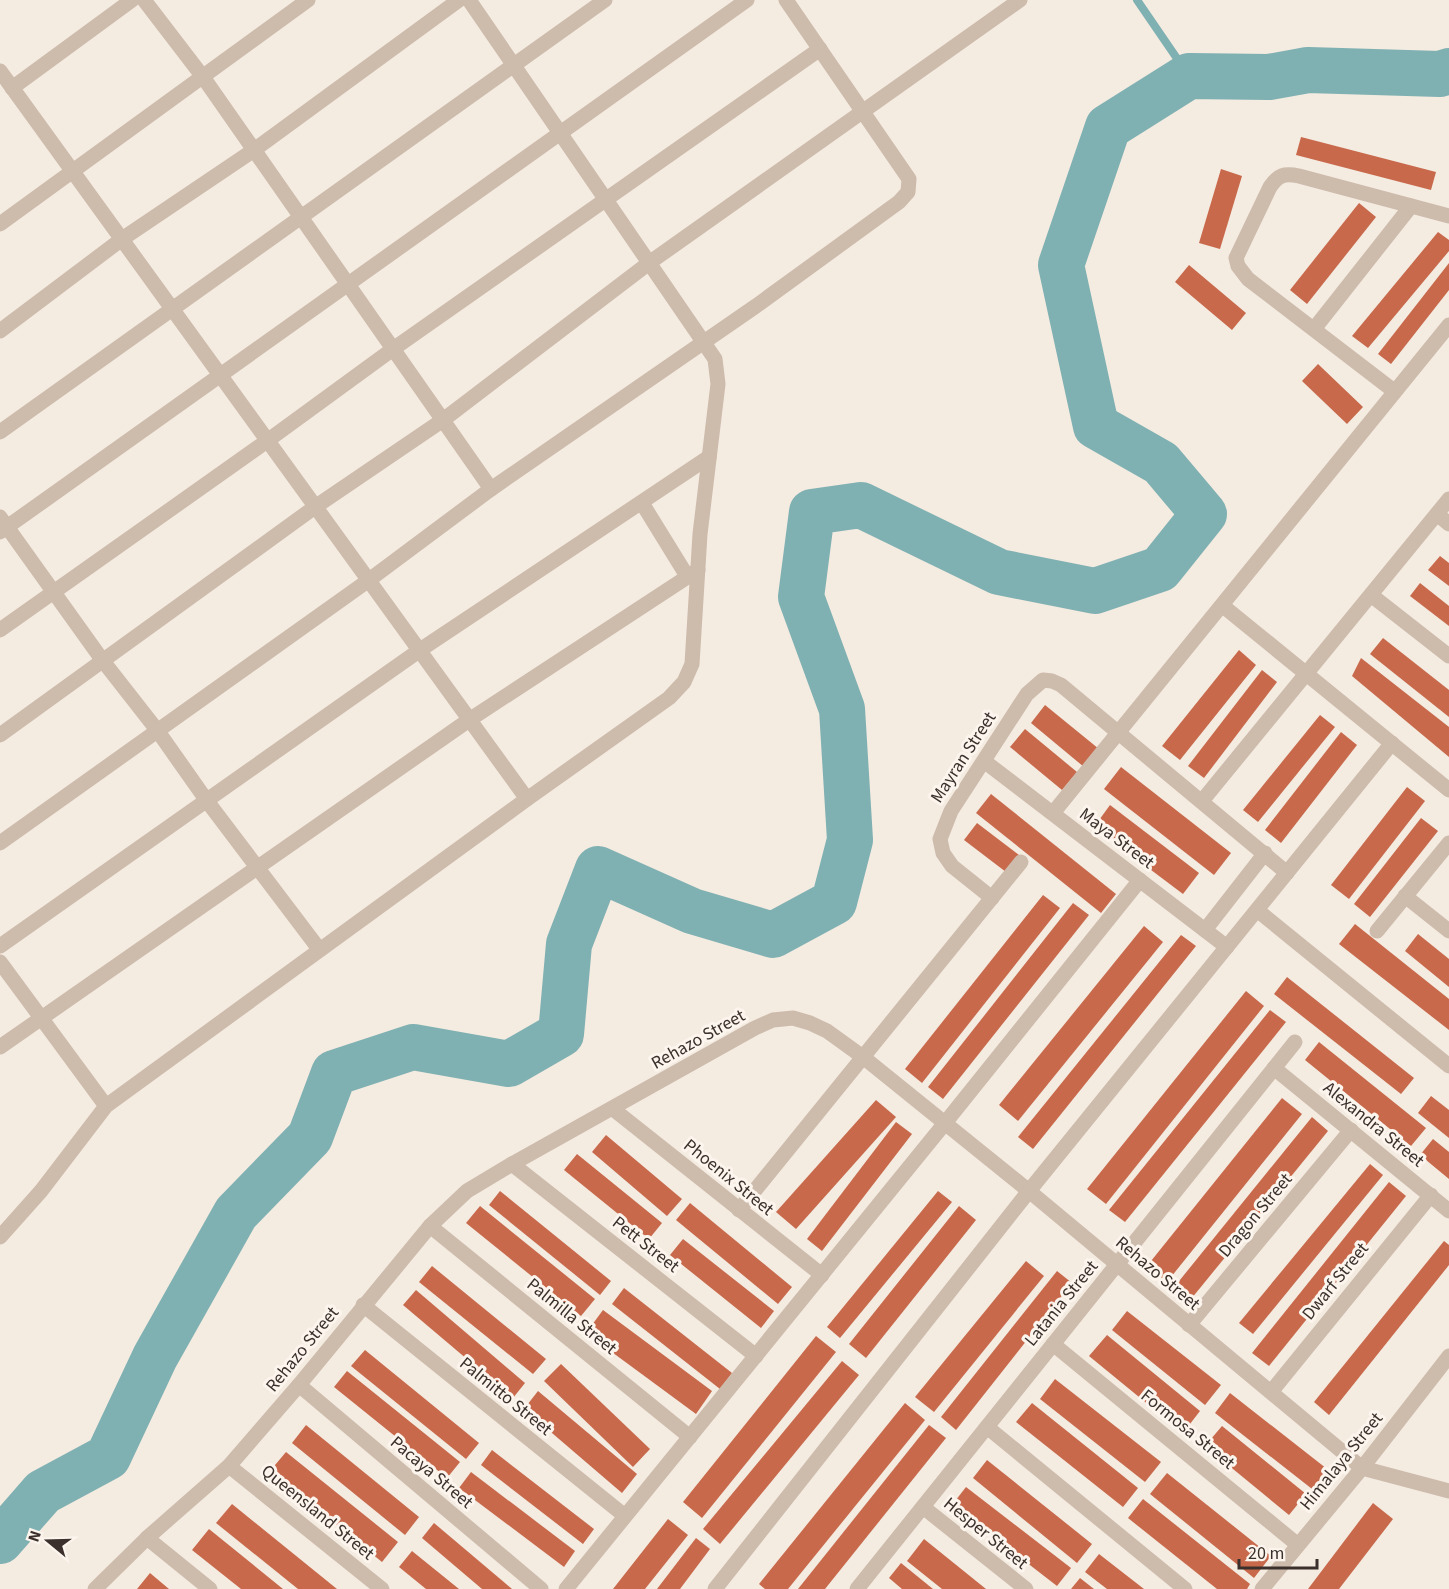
<svg xmlns="http://www.w3.org/2000/svg" width="1449" height="1589" font-family="'Source Sans 3',sans-serif">
	<rect width="100%" height="100%" fill="#f4ebe1"/>
	<g fill="none" stroke-linecap="round" stroke-linejoin="round">
		<polyline stroke="#7fb0b2" stroke-width="8" points="1137,0 1189,76"/>
		<polyline stroke="#7fb0b2" stroke-width="46" points="0,1541 43,1492 108,1457 155,1357 236,1213 310,1137 334,1073 413,1047 509,1064 561,1034 569,944 598,869 692,911 773,935 834,902 850,840 842,709 801,597 812,512 861,505 999,572 1095,591 1160,569 1204,514 1161,463 1096,426 1061,265 1108,127 1189,76 1269,77 1308,70 1440,74 1449,71"/>
	</g>
	<g fill="#c8694b">
		<polygon points="1301,137 1436,172 1431,190 1296,155"/>
		<polygon points="1221,169 1242,176 1220,249 1199,243"/>
		<polygon points="1359,203 1376,217 1307,304 1290,290"/>
		<polygon points="1438,232 1449,240 1449,251 1368,348 1352,336"/>
		<polygon points="1449,263 1449,290 1391,364 1378,354"/>
		<polygon points="1189,265 1246,313 1232,330 1175,282"/>
		<polygon points="1318,364 1363,407 1347,424 1302,381"/>
		<polygon points="1440,556 1449,563 1449,586 1428,570"/>
		<polygon points="1420,583 1449,606 1449,626 1410,596"/>
		<polygon points="1383,638 1449,690 1449,717 1370,654"/>
		<polygon points="1239,650 1256,665 1180,760 1162,746"/>
		<polygon points="1361,658 1449,727 1449,757 1352,676"/>
		<polygon points="1262,670 1277,682 1204,778 1188,766"/>
		<polygon points="1045,705 1099,749 1084,767 1031,723"/>
		<polygon points="1320,715 1335,727 1258,822 1243,810"/>
		<polygon points="1025,729 1077,772 1062,790 1010,747"/>
		<polygon points="1341,732 1357,745 1281,843 1265,830"/>
		<polygon points="1121,767 1231,853 1214,875 1104,789"/>
		<polygon points="1407,787 1425,801 1349,899 1331,885"/>
		<polygon points="991,794 1116,894 1101,913 976,813"/>
		<polygon points="1110,805 1199,873 1183,894 1094,827"/>
		<polygon points="1421,818 1438,831 1370,917 1354,904"/>
		<polygon points="977,823 1019,855 1006,872 964,840"/>
		<polygon points="1043,895 1060,908 922,1083 905,1069"/>
		<polygon points="1073,903 1089,915 943,1099 928,1087"/>
		<polygon points="1355,924 1449,999 1449,1030 1339,944"/>
		<polygon points="1144,926 1163,942 1018,1121 999,1105"/>
		<polygon points="1418,934 1449,959 1449,987 1405,951"/>
		<polygon points="1181,935 1196,946 1033,1149 1018,1137"/>
		<polygon points="1287,977 1414,1078 1401,1094 1274,994"/>
		<polygon points="1246,991 1264,1006 1106,1204 1087,1189"/>
		<polygon points="1270,1010 1286,1022 1125,1222 1109,1210"/>
		<polygon points="1319,1042 1426,1128 1411,1146 1305,1060"/>
		<polygon points="1431,1096 1449,1110 1449,1138 1418,1113"/>
		<polygon points="1282,1098 1302,1114 1167,1282 1147,1266"/>
		<polygon points="876,1100 896,1117 796,1229 776,1212"/>
		<polygon points="1312,1117 1328,1131 1187,1304 1171,1291"/>
		<polygon points="896,1122 912,1134 822,1251 807,1239"/>
		<polygon points="606,1135 682,1199 667,1216 592,1152"/>
		<polygon points="1433,1139 1449,1152 1449,1179 1420,1155"/>
		<polygon points="577,1154 662,1223 649,1239 564,1170"/>
		<polygon points="1370,1164 1383,1175 1253,1334 1239,1323"/>
		<polygon points="1389,1182 1406,1196 1269,1366 1252,1353"/>
		<polygon points="500,1191 611,1281 600,1295 489,1205"/>
		<polygon points="938,1191 952,1202 840,1338 827,1327"/>
		<polygon points="690,1203 792,1287 778,1304 676,1220"/>
		<polygon points="480,1206 595,1299 581,1316 466,1223"/>
		<polygon points="959,1206 976,1220 866,1358 849,1344"/>
		<polygon points="683,1239 774,1311 761,1328 670,1255"/>
		<polygon points="1444,1241 1449,1245 1449,1265 1329,1415 1314,1402"/>
		<polygon points="1026,1261 1044,1276 934,1412 915,1397"/>
		<polygon points="432,1266 546,1359 533,1374 419,1282"/>
		<polygon points="1057,1271 1072,1283 956,1430 941,1417"/>
		<polygon points="624,1288 732,1373 720,1389 612,1304"/>
		<polygon points="416,1290 525,1383 513,1398 403,1305"/>
		<polygon points="603,1310 712,1391 696,1414 586,1333"/>
		<polygon points="1127,1311 1221,1385 1205,1405 1112,1330"/>
		<polygon points="1107,1335 1200,1411 1183,1433 1089,1356"/>
		<polygon points="816,1336 836,1352 702,1518 683,1502"/>
		<polygon points="365,1350 479,1443 466,1459 351,1366"/>
		<polygon points="842,1361 859,1375 720,1544 703,1529"/>
		<polygon points="561,1364 650,1449 633,1467 544,1381"/>
		<polygon points="347,1371 460,1462 447,1478 334,1387"/>
		<polygon points="1055,1379 1161,1462 1145,1482 1040,1399"/>
		<polygon points="538,1391 637,1474 622,1493 524,1409"/>
		<polygon points="1230,1393 1336,1476 1321,1496 1215,1413"/>
		<polygon points="905,1403 925,1420 788,1589 765,1589 759,1584"/>
		<polygon points="1032,1403 1138,1488 1123,1507 1016,1422"/>
		<polygon points="306,1425 419,1517 405,1535 292,1443"/>
		<polygon points="929,1425 946,1438 825,1589 798,1589"/>
		<polygon points="1222,1426 1306,1494 1289,1515 1205,1446"/>
		<polygon points="492,1450 594,1529 583,1544 481,1465"/>
		<polygon points="286,1452 398,1542 382,1562 270,1471"/>
		<polygon points="987,1460 1092,1544 1077,1563 973,1478"/>
		<polygon points="471,1472 575,1551 564,1567 459,1488"/>
		<polygon points="1167,1473 1271,1556 1254,1578 1150,1494"/>
		<polygon points="966,1487 1071,1568 1057,1586 952,1505"/>
		<polygon points="1143,1499 1250,1584 1247,1589 1217,1589 1128,1518"/>
		<polygon points="1373,1503 1393,1519 1339,1589 1308,1589"/>
		<polygon points="232,1504 337,1589 298,1589 216,1523"/>
		<polygon points="668,1519 688,1535 645,1589 613,1589"/>
		<polygon points="434,1523 512,1589 482,1589 422,1538"/>
		<polygon points="209,1529 283,1589 241,1589 192,1550"/>
		<polygon points="696,1538 710,1549 680,1589 657,1589"/>
		<polygon points="924,1539 986,1589 942,1589 907,1561"/>
		<polygon points="412,1551 459,1589 426,1589 399,1567"/>
		<polygon points="1099,1554 1144,1589 1107,1589 1085,1572"/>
		<polygon points="901,1563 933,1589 902,1589 889,1578"/>
		<polygon points="150,1573 169,1589 137,1589"/>
		<polygon points="1080,1578 1094,1589 1071,1589"/>
	</g>
	<g fill="none" stroke-linecap="round" stroke-linejoin="round">
		<g stroke="#cdbbac" stroke-width="15">
			<polyline points="144,0 203,77 491,489"/>
			<polyline points="0,71 527,799"/>
			<polyline points="12,88 132,0"/>
			<polyline points="0,224 308,0"/>
			<polyline points="1314,329 1411,206"/>
			<polyline points="0,331 122,239 254,150 459,0"/>
			<path d="M1394,391L1248,279L1238,266L1236,258L1270,187C1278,175 1284,173 1299,176L1449,216"/>
			<polyline points="0,432 605,0"/>
			<polyline points="642,503 687,576"/>
			<polyline points="1437,514 1449,524"/>
			<polyline points="0,517 103,661 157,730 207,801 319,949"/>
			<polyline points="0,532 747,0"/>
			<polyline points="1371,595 1449,656"/>
			<polyline points="1223,606 1449,790"/>
			<polyline points="0,630 267,441 393,349 820,49"/>
			<polyline points="0,735 315,507 443,420 649,263 1020,0"/>
			<polyline points="984,761 1227,947"/>
			<polyline points="1202,801 1449,499"/>
			<polyline points="1053,813 1449,325"/>
			<polyline points="0,843 369,580 491,489 756,306 899,202 908,192 909,179 786,0"/>
			<polyline points="1405,896 1449,931"/>
			<polyline points="992,898 952,866 943,853 940,839 951,811 1027,694 1043,680 1052,681 1061,685 1287,873"/>
			<polyline points="1257,910 1449,1066"/>
			<polyline points="1205,930 1265,853"/>
			<polyline points="1377,931 1449,843"/>
			<polyline points="0,946 420,650 709,457"/>
			<polyline points="0,962 106,1106"/>
			<polyline points="0,1047 469,720 698,570"/>
			<polyline points="1274,1068 1449,1211"/>
			<polyline points="613,1109 822,1275"/>
			<polyline points="512,1164 756,1356"/>
			<polyline points="739,1210 1021,862"/>
			<polyline points="430,1226 690,1437"/>
			<polyline points="0,1237 41,1191 106,1106 527,799 669,698 684,682 692,664 700,534 718,384 715,359 469,0"/>
			<polyline points="363,1305 625,1516"/>
			<polyline points="1189,1325 1351,1130"/>
			<polyline points="1053,1344 1298,1545"/>
			<polyline points="299,1385 541,1589"/>
			<polyline points="1271,1392 1431,1195"/>
			<polyline points="987,1427 1185,1589"/>
			<polyline points="229,1466 382,1589"/>
			<polyline points="923,1507 1026,1589"/>
			<polyline points="147,1538 210,1589"/>
			<polyline points="95,1589 147,1538 229,1466 299,1385 430,1226 467,1191 512,1164 755,1028 773,1020 793,1018 810,1023 827,1031 863,1057 1029,1191 1362,1468 1449,1491"/>
			<polyline points="566,1589 945,1123 1140,880"/>
			<polyline points="715,1589 1029,1191 1392,743"/>
			<polyline points="857,1589 1295,1042"/>
			<polyline points="1262,1589 1362,1468 1449,1356"/>
		</g>
	</g>
	<g text-anchor="middle" stroke-width="6" stroke-linejoin="round" paint-order="stroke">
		<g font-size="18" fill="#3b302b" stroke="#fbf5ee">
			<text transform="translate(963 757) rotate(-57)" y="6">Mayran Street</text>
			<text transform="translate(1117 838) rotate(37)" y="6">Maya Street</text>
			<text transform="translate(698 1039) rotate(-29)" y="6">Rehazo Street</text>
			<text transform="translate(1374 1124) rotate(39)" y="6">Alexandra Street</text>
			<text transform="translate(729 1177) rotate(39)" y="6">Phoenix Street</text>
			<text transform="translate(1255 1215) rotate(-50)" y="6">Dragon Street</text>
			<text transform="translate(646 1244) rotate(38)" y="6">Pett Street</text>
			<text transform="translate(1158 1273) rotate(40)" y="6">Rehazo Street</text>
			<text transform="translate(1335 1281) rotate(-51)" y="6">Dwarf Street</text>
			<text transform="translate(1061 1303) rotate(-51)" y="6">Latania Street</text>
			<text transform="translate(572 1316) rotate(39)" y="6">Palmilla Street</text>
			<text transform="translate(302 1349) rotate(-51)" y="6">Rehazo Street</text>
			<text transform="translate(506 1396) rotate(39)" y="6">Palmitto Street</text>
			<text transform="translate(1188 1429) rotate(39)" y="6">Formosa Street</text>
			<text transform="translate(1341 1461) rotate(-51)" y="6">Himalaya Street</text>
			<text transform="translate(432 1472) rotate(40)" y="6">Pacaya Street</text>
			<text transform="translate(318 1512) rotate(39)" y="6">Queensland Street</text>
			<text transform="translate(986 1533) rotate(39)" y="6">Hesper Street</text>
		</g>
	</g>
	<g transform="translate(48 1541) rotate(289)" stroke="#fbf5ee" stroke-width="4.5" paint-order="stroke">
	<path d="M0-4.5L10 22L0 15L-10 22Z" fill="#3b302b"/>
	<text y="-9" font-size="16" font-weight="bold" text-anchor="middle" fill="#3b302b">N</text>
	</g>
	<path d="M1239 1559v9h78v-9" fill="none" stroke="#3b302b" stroke-width="3"/>
	<text x="1248" y="1559" font-size="18" fill="#3b302b" stroke="#fbf5ee" stroke-width="4.5" paint-order="stroke">20 m</text>
</svg>
